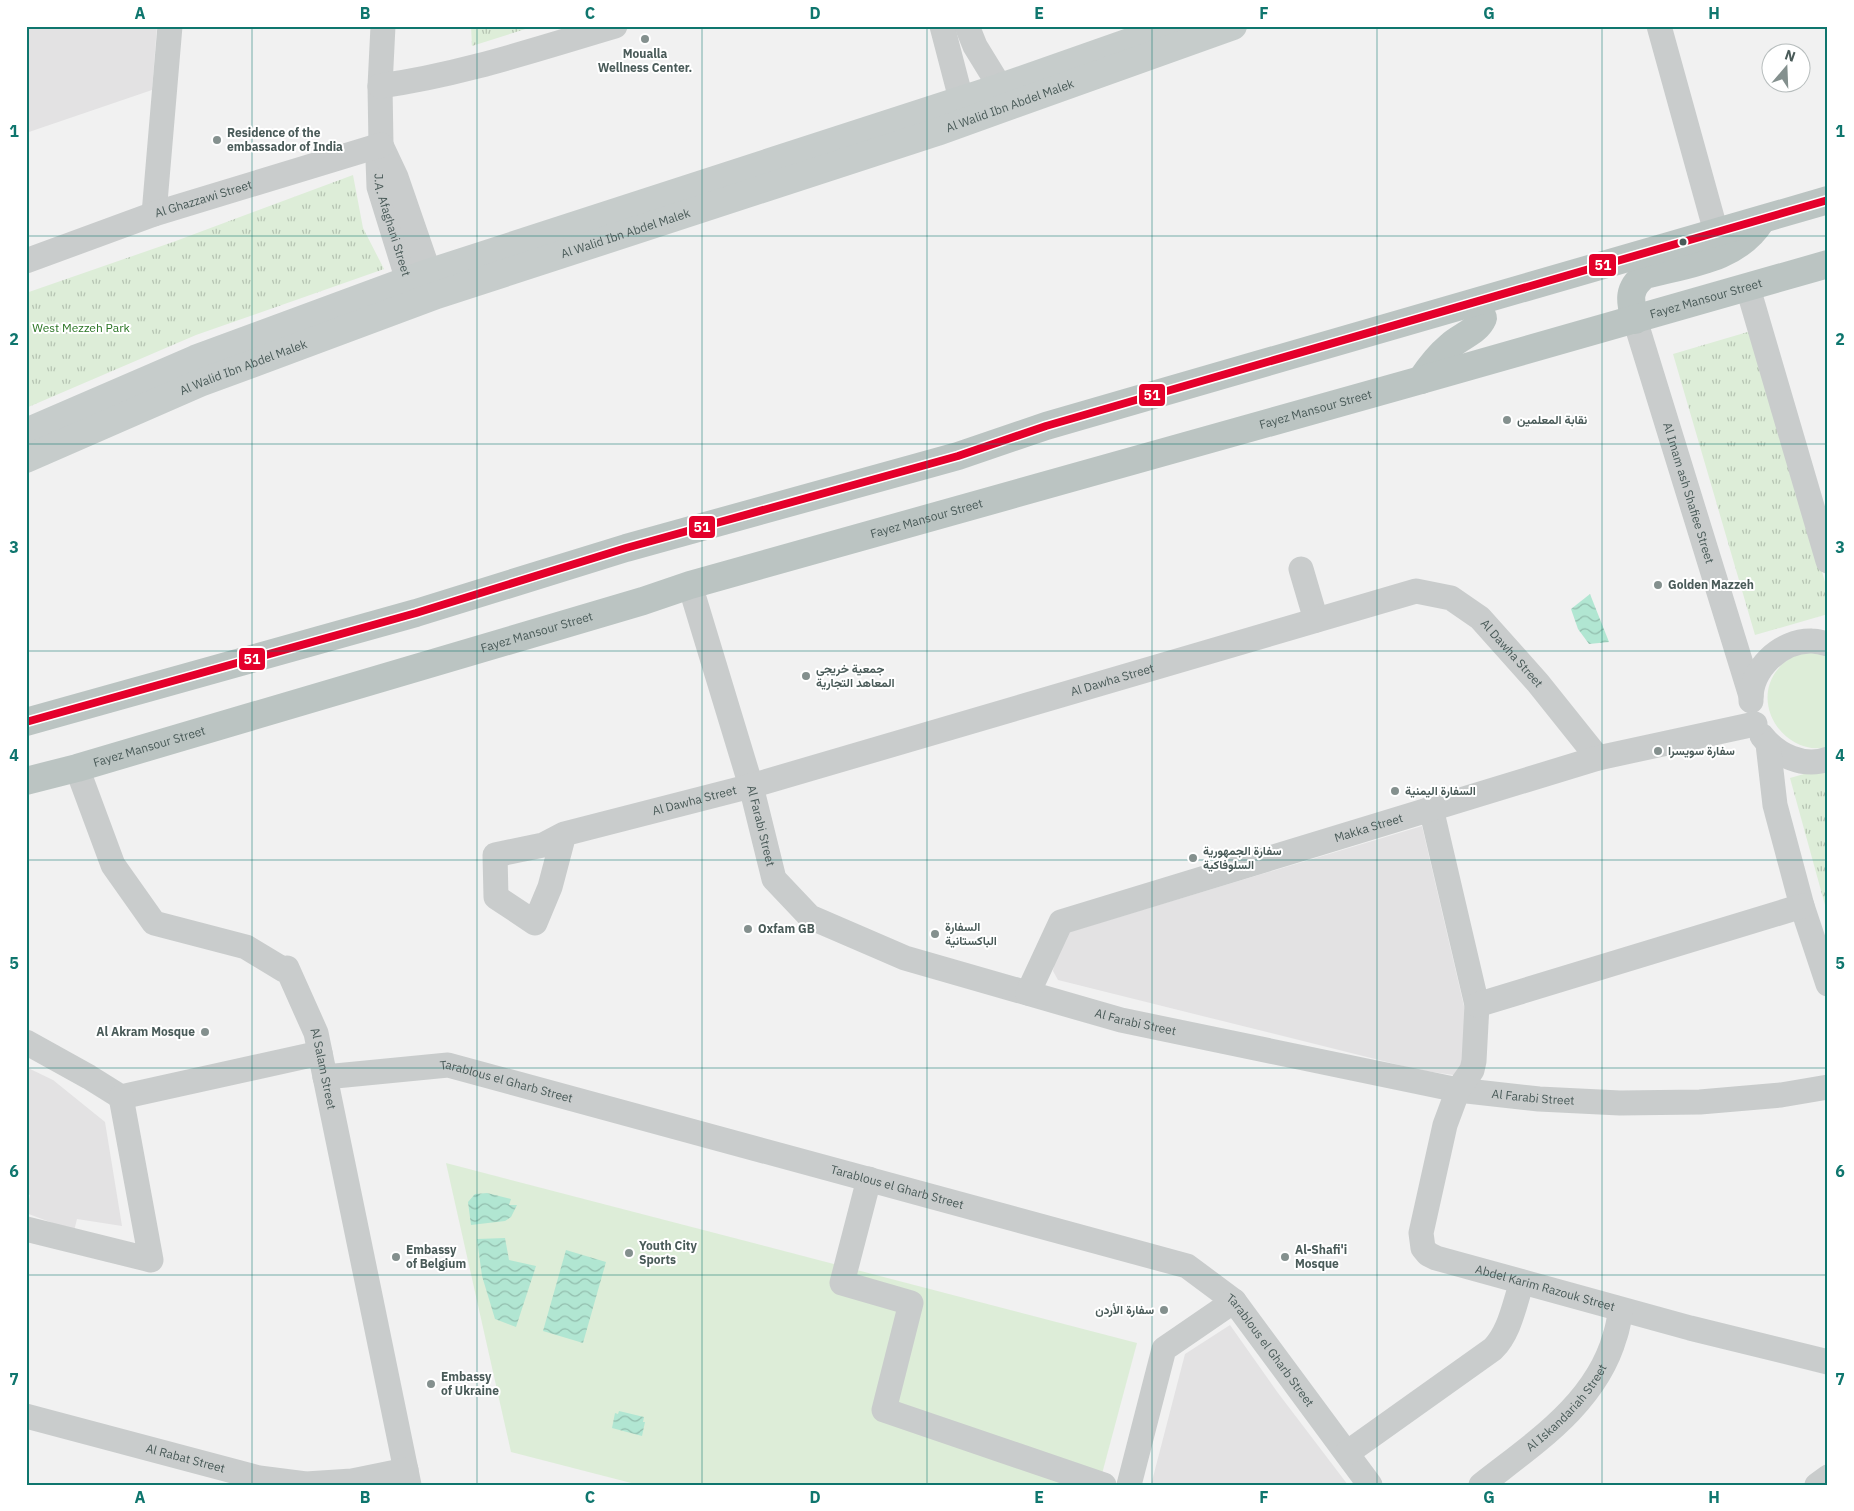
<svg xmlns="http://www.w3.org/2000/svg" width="1854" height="1511" font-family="'IBM Plex Sans',Vazirmatn,sans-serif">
	<defs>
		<pattern id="park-tufts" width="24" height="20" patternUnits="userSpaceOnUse" patternTransform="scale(1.25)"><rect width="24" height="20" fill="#ddedd8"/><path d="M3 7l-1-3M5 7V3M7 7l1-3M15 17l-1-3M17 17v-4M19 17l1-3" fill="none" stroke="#b5c3b2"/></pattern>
		<pattern id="water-waves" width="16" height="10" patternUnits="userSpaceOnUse" patternTransform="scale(1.25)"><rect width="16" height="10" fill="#b1e6d2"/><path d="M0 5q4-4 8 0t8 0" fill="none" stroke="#92bdad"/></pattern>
	</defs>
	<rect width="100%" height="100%" fill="#f1f1f1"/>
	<g fill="#e3e2e3">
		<polygon points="26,26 157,26 152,90 26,133"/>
		<polygon points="1422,826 1474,1049 1460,1076 1419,1070 1058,980 1053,971 1055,960 1069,932"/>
		<polygon points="26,1067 53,1080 105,1122 122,1226 77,1219 74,1231 26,1213 30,1195 26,1194"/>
		<polygon points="1230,1325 1278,1393 1348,1485 1151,1485 1185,1354"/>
	</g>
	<g fill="#ddedd8">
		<path d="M1804,652H1828V747C1785,757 1749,704 1778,669C1785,660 1794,656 1804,652Z"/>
		<polygon points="446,1163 1137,1343 1099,1485 639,1485 511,1452"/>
	</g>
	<g fill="url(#park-tufts)">
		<polygon points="471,26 535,26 472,46"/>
		<polygon points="353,175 363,228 384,269 196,335 26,408 26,293 173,242"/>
		<polygon points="1751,331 1828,592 1828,614 1755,635 1673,354"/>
		<polygon points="1828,767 1828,916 1790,778"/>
	</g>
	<g fill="url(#water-waves)">
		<polygon points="1590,594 1609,642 1589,644 1578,629 1571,609"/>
		<polygon points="487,1193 511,1199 509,1205 517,1205 511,1217 505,1221 471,1225 468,1202 475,1194"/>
		<polygon points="505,1238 509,1260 536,1266 516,1327 495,1319 482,1276 477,1239"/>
		<polygon points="566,1250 606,1262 583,1343 543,1331"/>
		<polygon points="619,1411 644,1417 643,1422 645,1422 642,1436 612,1428 615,1413 618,1414"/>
	</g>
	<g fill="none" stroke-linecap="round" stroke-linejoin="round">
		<g stroke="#c9cccc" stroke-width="25">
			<path id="s1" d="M383,26L380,86L381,145L378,160L379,187L414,300"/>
			<polyline points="942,26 966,118"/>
			<polyline points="967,26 975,46 1010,103"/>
			<polyline points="1659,26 1716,232"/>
			<path d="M380,86C460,75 537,49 615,26"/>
			<polyline points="381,145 396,177 436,293"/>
			<polyline points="154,214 170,26"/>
			<path id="s2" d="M26,261L154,214L381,145"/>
			<polyline points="1748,288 1828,561"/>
			<path id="s3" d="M1635,320L1751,696"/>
			<polyline points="1301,569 1316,620"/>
			<path id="s4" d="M690,585L751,786L774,879L810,917L905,958L1121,1020L1458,1090L1539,1099L1620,1103L1700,1102L1781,1095L1828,1087"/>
			<path d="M1751,701C1750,669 1781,640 1812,641C1817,641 1823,643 1828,644"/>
			<path d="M1762,736C1777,755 1803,768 1828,759"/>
			<polyline points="1768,744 1775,805 1802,906 1828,984"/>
			<path id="s5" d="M77,768L113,865L154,923L246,947L284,970L287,968L316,1033L409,1485"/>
			<path id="s6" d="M1431,808L1477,1005L1474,1061L1472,1070L1458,1090L1445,1125L1421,1233L1423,1248L1428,1254L1436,1258L1690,1328L1828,1362"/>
			<path id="s7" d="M564,834L550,887L535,923L496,897L495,855L543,845L564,834L751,786L1416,591L1451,598L1480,618L1538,683L1598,758"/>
			<path id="s8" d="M1028,993L1061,922L1598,758L1755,724"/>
			<polyline points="1477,1005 1802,906"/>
			<polyline points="26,1042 89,1077 121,1097 320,1053"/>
			<path id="s9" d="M325,1077L448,1065L1187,1266L1234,1301L1370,1485"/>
			<polyline points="869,1179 842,1283 911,1303 884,1410 1104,1485"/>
			<polyline points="26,1229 151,1260 121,1097"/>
			<path id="s10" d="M26,1416L259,1478L306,1484L352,1481L406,1470"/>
			<path d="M1347,1453L1493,1349C1510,1332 1514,1305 1522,1282"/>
			<polyline points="1129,1485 1164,1349 1234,1301"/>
			<path id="s11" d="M1481,1485C1533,1444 1596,1404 1615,1336C1618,1328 1619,1318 1621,1310"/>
			<polyline points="1817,1485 1828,1477"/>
		</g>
		<g stroke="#c6cccb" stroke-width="28">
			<polyline points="26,432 195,359 428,273 1001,87 1175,26"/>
			<path id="s12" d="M26,459L200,383L437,295L937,132L1233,26"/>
		</g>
		<g stroke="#bbc4c2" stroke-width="28">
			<path d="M1635,320C1630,300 1627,289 1645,275C1686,264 1737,260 1761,221"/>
			<path d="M1421,380C1429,368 1438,356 1450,346C1461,336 1477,332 1483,318C1481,311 1478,307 1471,304"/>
			<polyline points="26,722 416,613 626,548 958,456 1046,426 1828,200"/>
			<path id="s13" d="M26,781L77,768L643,601L690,585L1421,380L1828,264"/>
		</g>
		<defs>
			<polyline id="bus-1" points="26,722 416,613 626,548 958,456 1046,426 1828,200"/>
		</defs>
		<use href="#bus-1" stroke="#fff" stroke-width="11"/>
		<use href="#bus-1" stroke="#e4002b" stroke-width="8"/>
	</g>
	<path fill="none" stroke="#0f766e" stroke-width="1" stroke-opacity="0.55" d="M252,26V1485M477,26V1485M702,26V1485M927,26V1485M1152,26V1485M1377,26V1485M1602,26V1485M26,236H1828M26,444H1828M26,651H1828M26,860H1828M26,1068H1828M26,1275H1828"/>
	<g fill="#84908e" stroke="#fff" stroke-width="2">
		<circle cx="645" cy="39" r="5"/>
		<circle cx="217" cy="140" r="5"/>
		<circle cx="1507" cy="420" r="5"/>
		<circle cx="1658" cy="585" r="5"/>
		<circle cx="806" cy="676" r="5"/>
		<circle cx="1658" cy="751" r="5"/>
		<circle cx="1395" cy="791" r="5"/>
		<circle cx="1193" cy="858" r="5"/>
		<circle cx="748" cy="929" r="5"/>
		<circle cx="935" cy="934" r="5"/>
		<circle cx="205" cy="1032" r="5"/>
		<circle cx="629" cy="1253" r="5"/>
		<circle cx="396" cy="1257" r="5"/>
		<circle cx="1285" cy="1257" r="5"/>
		<circle cx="1164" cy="1310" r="5"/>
		<circle cx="431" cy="1384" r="5"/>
	</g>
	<circle fill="#4a5b59" stroke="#fff" stroke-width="2" cx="1683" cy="242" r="4.5"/>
	<g text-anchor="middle" stroke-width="4" stroke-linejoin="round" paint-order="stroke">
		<g font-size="12" font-weight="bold" fill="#4a5b59" stroke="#fff" text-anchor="start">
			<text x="645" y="58" text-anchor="middle">Moualla<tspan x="645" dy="14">Wellness Center.</tspan></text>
			<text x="227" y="137">Residence of the<tspan x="227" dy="14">embassador of India</tspan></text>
			<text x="1517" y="424">نقابة المعلمين</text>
			<text x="1668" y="589">Golden Mazzeh</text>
			<text x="816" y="673">جمعية خريجي<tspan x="816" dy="14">المعاهد التجارية</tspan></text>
			<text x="1668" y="755">سفارة سويسرا</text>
			<text x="1405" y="795">السفارة اليمنية</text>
			<text x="1203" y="855">سفارة الجمهورية<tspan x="1203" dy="14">السلوفاكية</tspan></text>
			<text x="945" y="931">السفارة<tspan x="945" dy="14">الباكستانية</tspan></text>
			<text x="758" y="933">Oxfam GB</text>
			<text x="195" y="1036" text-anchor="end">Al Akram Mosque</text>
			<text x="639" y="1250">Youth City<tspan x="639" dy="14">Sports</tspan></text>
			<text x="406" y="1254">Embassy<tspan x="406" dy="14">of Belgium</tspan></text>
			<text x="1295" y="1254">Al-Shafi'i<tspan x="1295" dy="14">Mosque</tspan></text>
			<text x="1154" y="1314" text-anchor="end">سفارة الأردن</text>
			<text x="441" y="1381">Embassy<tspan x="441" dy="14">of Ukraine</tspan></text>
		</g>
		<g font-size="12" fill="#4a5b59" stroke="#fff">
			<text dy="4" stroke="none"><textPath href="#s12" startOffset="1046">Al Walid Ibn Abdel Malek</textPath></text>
			<text dy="4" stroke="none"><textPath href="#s2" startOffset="188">Al Ghazzawi Street</textPath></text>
			<text dy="4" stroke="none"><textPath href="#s1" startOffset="201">J.A. Afaghani Street</textPath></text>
			<text dy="4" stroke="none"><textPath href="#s12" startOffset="641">Al Walid Ibn Abdel Malek</textPath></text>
			<text dy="4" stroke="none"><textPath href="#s13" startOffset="1748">Fayez Mansour Street</textPath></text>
			<text dy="4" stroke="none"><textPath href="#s12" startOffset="236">Al Walid Ibn Abdel Malek</textPath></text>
			<text dy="4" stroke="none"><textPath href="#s13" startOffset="1342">Fayez Mansour Street</textPath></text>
			<text dy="4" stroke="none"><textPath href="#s3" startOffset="181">Al Imam ash Shafiee Street</textPath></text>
			<text dy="4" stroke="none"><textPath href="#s13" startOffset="938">Fayez Mansour Street</textPath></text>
			<text dy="4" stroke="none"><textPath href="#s13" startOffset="532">Fayez Mansour Street</textPath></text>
			<text dy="4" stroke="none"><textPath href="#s7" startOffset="1260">Al Dawha Street</textPath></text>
			<text dy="4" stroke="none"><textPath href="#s7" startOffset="825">Al Dawha Street</textPath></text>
			<text dy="4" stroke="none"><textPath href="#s13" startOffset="128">Fayez Mansour Street</textPath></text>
			<text dy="4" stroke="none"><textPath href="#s7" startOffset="390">Al Dawha Street</textPath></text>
			<text dy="4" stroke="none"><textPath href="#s4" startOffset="251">Al Farabi Street</textPath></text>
			<text dy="4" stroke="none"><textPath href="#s8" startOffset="400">Makka Street</textPath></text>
			<text dy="4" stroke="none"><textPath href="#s4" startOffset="701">Al Farabi Street</textPath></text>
			<text dy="4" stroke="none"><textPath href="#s5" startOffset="425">Al Salam Street</textPath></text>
			<text dy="4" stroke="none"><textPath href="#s9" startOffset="184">Tarablous el Gharb Street</textPath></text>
			<text dy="4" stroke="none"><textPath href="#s4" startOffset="1106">Al Farabi Street</textPath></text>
			<text dy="4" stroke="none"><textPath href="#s9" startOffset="589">Tarablous el Gharb Street</textPath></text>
			<text dy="4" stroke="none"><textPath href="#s6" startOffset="585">Abdel Karim Razouk Street</textPath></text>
			<text dy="4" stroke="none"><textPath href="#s9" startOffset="1009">Tarablous el Gharb Street</textPath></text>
			<text dy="4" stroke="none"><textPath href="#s11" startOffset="116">Al Iskandariah Street</textPath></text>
			<text dy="4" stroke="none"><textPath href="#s10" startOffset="165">Al Rabat Street</textPath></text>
		</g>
		<g font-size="12" fill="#2a7523" stroke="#fff">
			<text x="81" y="332">West Mezzeh Park</text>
		</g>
	</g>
	<g stroke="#fff" stroke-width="2">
		<rect x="1588" y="253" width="29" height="24" rx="5" fill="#e4002b"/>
		<rect x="1138" y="383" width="28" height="24" rx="5" fill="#e4002b"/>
		<rect x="688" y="515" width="28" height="24" rx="5" fill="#e4002b"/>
		<rect x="238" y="647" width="28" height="24" rx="5" fill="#e4002b"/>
	</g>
	<g font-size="14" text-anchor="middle" font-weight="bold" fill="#fff">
		<text x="1603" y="270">51</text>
		<text x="1152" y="400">51</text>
		<text x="702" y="532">51</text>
		<text x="252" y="664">51</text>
	</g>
	<rect width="1854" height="1511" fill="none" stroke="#ffffff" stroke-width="55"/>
	<g transform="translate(1786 68) rotate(19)"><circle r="24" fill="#ffffff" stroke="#b7bdbd"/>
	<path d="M0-4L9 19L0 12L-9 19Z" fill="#84908e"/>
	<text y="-8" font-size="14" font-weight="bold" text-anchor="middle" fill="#4a5b59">N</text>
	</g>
	<rect x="28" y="28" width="1798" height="1456" fill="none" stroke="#0f766e" stroke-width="2"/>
	<g font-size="16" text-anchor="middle" font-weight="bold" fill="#0f766e">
		<text x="140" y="19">A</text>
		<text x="365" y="19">B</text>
		<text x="590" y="19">C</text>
		<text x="815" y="19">D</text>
		<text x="1039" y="19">E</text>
		<text x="1264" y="19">F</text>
		<text x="1489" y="19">G</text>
		<text x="1714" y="19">H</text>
		<text x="14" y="137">1</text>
		<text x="1840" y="137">1</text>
		<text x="14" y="345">2</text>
		<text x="1840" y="345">2</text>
		<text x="14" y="553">3</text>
		<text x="1840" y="553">3</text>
		<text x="14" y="761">4</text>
		<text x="1840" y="761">4</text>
		<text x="14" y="969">5</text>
		<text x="1840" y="969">5</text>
		<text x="14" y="1177">6</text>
		<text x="1840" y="1177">6</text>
		<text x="14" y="1385">7</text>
		<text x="1840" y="1385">7</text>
		<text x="140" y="1503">A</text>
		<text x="365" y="1503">B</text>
		<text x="590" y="1503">C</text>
		<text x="815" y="1503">D</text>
		<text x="1039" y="1503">E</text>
		<text x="1264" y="1503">F</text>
		<text x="1489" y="1503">G</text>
		<text x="1714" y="1503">H</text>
	</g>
</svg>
